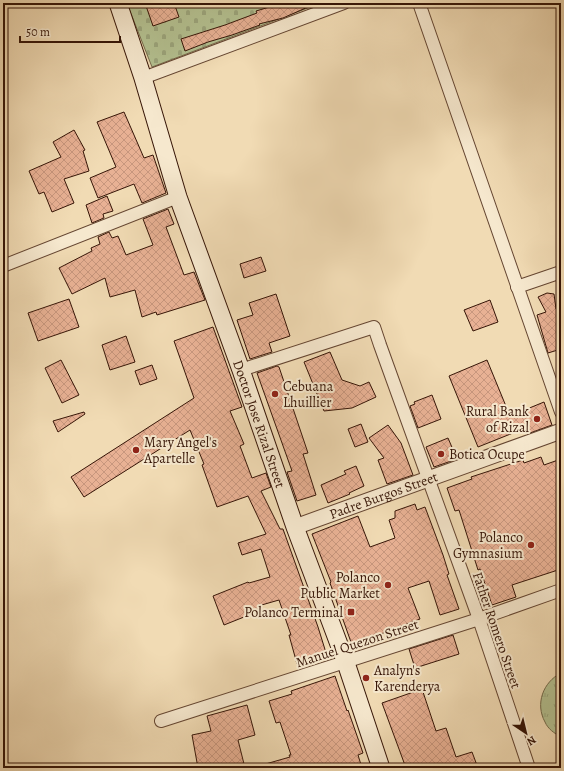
<svg xmlns="http://www.w3.org/2000/svg" width="564" height="771" font-family="Alegreya,serif">
	<defs>
		<pattern id="grass-tufts" width="24" height="20" patternUnits="userSpaceOnUse"><rect width="24" height="20" fill="#b4c191"/><path d="M3 7l-1-3M5 7V3M7 7l1-3M15 17l-1-3M17 17v-4M19 17l1-3" fill="none" stroke="#9ba57c"/></pattern>
		<pattern id="cemetery-stones" width="16" height="16" patternUnits="userSpaceOnUse"><rect width="16" height="16" fill="#b4c191"/><path d="M2 7V4a2 2 0 0 1 4 0v3zM10 15v-3a2 2 0 0 1 4 0v3z" fill="#9ba57c"/></pattern>
		<pattern id="building-cross-hatch" width="8" height="8" patternUnits="userSpaceOnUse"><rect width="8" height="8" fill="#e8b194"/><path d="M0 0l8 8M0 8l8-8" fill="none" stroke="#c8977e"/></pattern>
	</defs>
	<rect width="100%" height="100%" fill="#f1dbb4"/>
	<filter id="stains"><feTurbulence type="fractalNoise" baseFrequency=".005" numOctaves="4"/><feColorMatrix values="0 0 0 0 .2 0 0 0 0 .09 0 0 0 0 .02 0 0 0 .5 -.17"/></filter>
	<radialGradient id="worn" r=".72"><stop offset=".6" stop-color="#630" stop-opacity="0"/><stop offset="1" stop-color="#630" stop-opacity=".3"/></radialGradient>
	<path fill="url(#grass-tufts)" stroke="#756b4c" d="M561,673V737C554,733 548,729 545,722C535,704 543,682 561,673Z"/>
	<polygon fill="url(#cemetery-stones)" stroke="#756b4c" points="137,3 321,3 152,67 128,6"/>
	<g fill="url(#building-cross-hatch)" stroke="#361507">
		<polygon points="145,3 174,3 179,17 153,26"/>
		<polygon points="283,3 317,3 283,18 259,24 260,25 232,35 208,42 185,51 181,39 225,25 257,13 256,11"/>
		<polygon points="124,112 144,158 153,155 166,193 142,203 134,184 98,198 90,178 116,167 97,122"/>
		<polygon points="74,130 85,150 83,151 89,171 64,179 74,203 52,212 44,192 39,194 29,171 61,157 53,142"/>
		<polygon points="107,196 113,211 103,214 104,218 92,223 86,205"/>
		<polygon points="168,209 174,224 166,227 184,275 194,272 205,300 157,315 156,312 142,317 135,290 110,297 105,278 72,294 59,268 92,251 91,248 100,244 98,237 109,232 112,238 118,236 126,255 153,245 143,219"/>
		<polygon points="261,257 266,271 244,278 240,264"/>
		<polygon points="547,293 554,294 556,309 561,308 561,349 548,353 537,315 546,312 538,297"/>
		<polygon points="276,294 290,336 269,343 272,352 250,359 237,320 253,315 249,303"/>
		<polygon points="69,299 79,327 38,341 28,313"/>
		<polygon points="490,300 498,322 473,331 464,310"/>
		<polygon points="213,327 242,407 230,411 244,444 240,446 252,478 266,473 271,487 261,491 280,529 283,529 318,627 327,656 297,664 289,635 291,635 279,600 258,606 259,611 224,625 213,596 248,582 249,583 270,577 261,549 242,555 238,543 266,534 248,496 217,507 202,465 204,464 190,430 84,497 71,477 194,398 174,341"/>
		<polygon points="126,336 135,362 110,370 102,345"/>
		<polygon points="330,352 342,380 360,386 369,382 376,397 352,408 324,411 304,362"/>
		<polygon points="61,360 79,395 62,403 45,368"/>
		<polygon points="487,360 510,416 544,402 552,425 530,433 528,427 478,447 449,376"/>
		<polygon points="152,365 157,379 140,385 135,371"/>
		<polygon points="277,366 279,367 308,453 303,454 316,495 297,501 287,472 292,471 257,373"/>
		<polygon points="432,395 441,419 418,428 410,406 415,404 414,402"/>
		<polygon points="84,412 85,414 58,432 53,421"/>
		<polygon points="361,424 368,442 355,447 348,429"/>
		<polygon points="388,425 401,443 413,475 387,484 378,460 384,458 369,438"/>
		<polygon points="448,438 457,459 434,467 426,447"/>
		<polygon points="541,457 544,465 561,459 561,569 512,585 516,597 492,605 480,569 478,570 459,510 455,511 447,488 472,479 471,477 523,460 524,463"/>
		<polygon points="356,466 364,486 349,493 350,494 328,503 321,485 346,474 344,471"/>
		<polygon points="415,504 417,510 425,507 443,555 449,574 447,575 459,609 440,615 429,581 408,588 420,619 352,645 330,583 331,582 312,534 358,516 370,547 395,538 389,520 395,518 395,511"/>
		<polygon points="453,635 459,654 415,668 409,649"/>
		<polygon points="335,676 347,711 348,710 363,753 358,755 362,768 262,768 262,765 290,757 289,755 291,755 280,722 276,723 269,701 292,694 291,691"/>
		<polygon points="422,689 436,731 446,728 456,757 472,752 478,768 406,768 382,703"/>
		<polygon points="247,705 255,735 238,740 245,768 198,768 192,735 211,731 207,716"/>
	</g>
	<g fill="none" stroke-linecap="round" stroke-linejoin="round">
		<defs>
			<g id="minor">
				<polyline points="419,3 561,412"/>
				<polyline points="143,78 344,3"/>
				<polyline points="3,266 178,197"/>
				<polyline points="517,287 561,272"/>
				<polyline points="241,370 374,327 380,345 479,619 529,768"/>
				<polyline points="161,721 479,619 561,590"/>
			</g>
			<g id="tertiary">
				<path id="s1" d="M295,527L561,431"/>
			</g>
			<g id="secondary">
				<path id="s2" d="M118,3L143,78L178,197L241,370L295,527L346,663L381,768"/>
			</g>
		</defs>
		<use href="#minor" stroke="#654632" stroke-width="14"/>
		<use href="#tertiary" stroke="#654632" stroke-width="17"/>
		<use href="#secondary" stroke="#361507" stroke-width="19"/>
		<use href="#minor" stroke="#f6e8ce" stroke-width="12"/>
		<use href="#tertiary" stroke="#f6e8ce" stroke-width="15"/>
		<use href="#secondary" stroke="#f6e8ce" stroke-width="17"/>
	</g>
	<g fill="#8f2418" stroke="#f6e8ce" stroke-width="1.5">
		<circle cx="275" cy="394" r="4"/>
		<circle cx="537" cy="419" r="4"/>
		<circle cx="136" cy="450" r="4"/>
		<circle cx="441" cy="454" r="4"/>
		<circle cx="531" cy="545" r="4"/>
		<circle cx="388" cy="585" r="4"/>
		<rect x="347" y="608" width="8" height="8" rx="2"/>
		<circle cx="366" cy="678" r="4"/>
	</g>
	<g text-anchor="middle" stroke-width="4" stroke-linejoin="round" paint-order="stroke">
		<g font-size="14" fill="#361507" stroke="#f6e8ce" text-anchor="start">
			<text x="283" y="391">Cebuana<tspan x="283" dy="16">Lhuillier</tspan></text>
			<text x="529" y="416" text-anchor="end">Rural Bank<tspan x="529" dy="16">of Rizal</tspan></text>
			<text x="144" y="447">Mary Angel's<tspan x="144" dy="16">Apartelle</tspan></text>
			<text x="449" y="459">Botica Ocupe</text>
			<text x="523" y="542" text-anchor="end">Polanco<tspan x="523" dy="16">Gymnasium</tspan></text>
			<text x="380" y="582" text-anchor="end">Polanco<tspan x="380" dy="16">Public Market</tspan></text>
			<text x="343" y="617" text-anchor="end">Polanco Terminal</text>
			<text x="374" y="675">Analyn's<tspan x="374" dy="16">Karenderya</tspan></text>
		</g>
		<g font-size="14" fill="#361507" stroke="#f6e8ce">
			<text dy="5" stroke="none"><textPath href="#s2" startOffset="444">Doctor Jose Rizal Street</textPath></text>
			<text dy="5" stroke="none"><textPath href="#s1" startOffset="94">Padre Burgos Street</textPath></text>
			<text transform="translate(497 630) rotate(71)" y="5">Father Romero Street</text>
			<text transform="translate(357 643) rotate(-18)" y="5">Manuel Quezon Street</text>
		</g>
	</g>
	<rect width="564" height="771" fill="none" stroke="#f1dbb4" stroke-width="16"/>
	<rect x="4" y="4" width="556" height="763" fill="none" stroke="#361507" stroke-width="2"/>
	<rect x="8" y="8" width="548" height="755" fill="none" stroke="#361507"/>
	<g transform="translate(526 733) rotate(145)" stroke="#f6e8ce" stroke-width="3" paint-order="stroke">
	<path d="M0-3L7 15L0 10L-7 15Z" fill="#361507"/>
	<text y="-6" font-size="11" font-weight="bold" text-anchor="middle" fill="#361507">N</text>
	</g>
	<path d="M20 36v6h100v-6" fill="none" stroke="#361507" stroke-width="2"/>
	<text x="26" y="36" font-size="12" fill="#361507" stroke="#f6e8ce" stroke-width="3" paint-order="stroke">50 m</text>
	<rect width="100%" height="100%" filter="url(#stains)"/>
	<rect width="100%" height="100%" fill="url(#worn)"/>
</svg>
